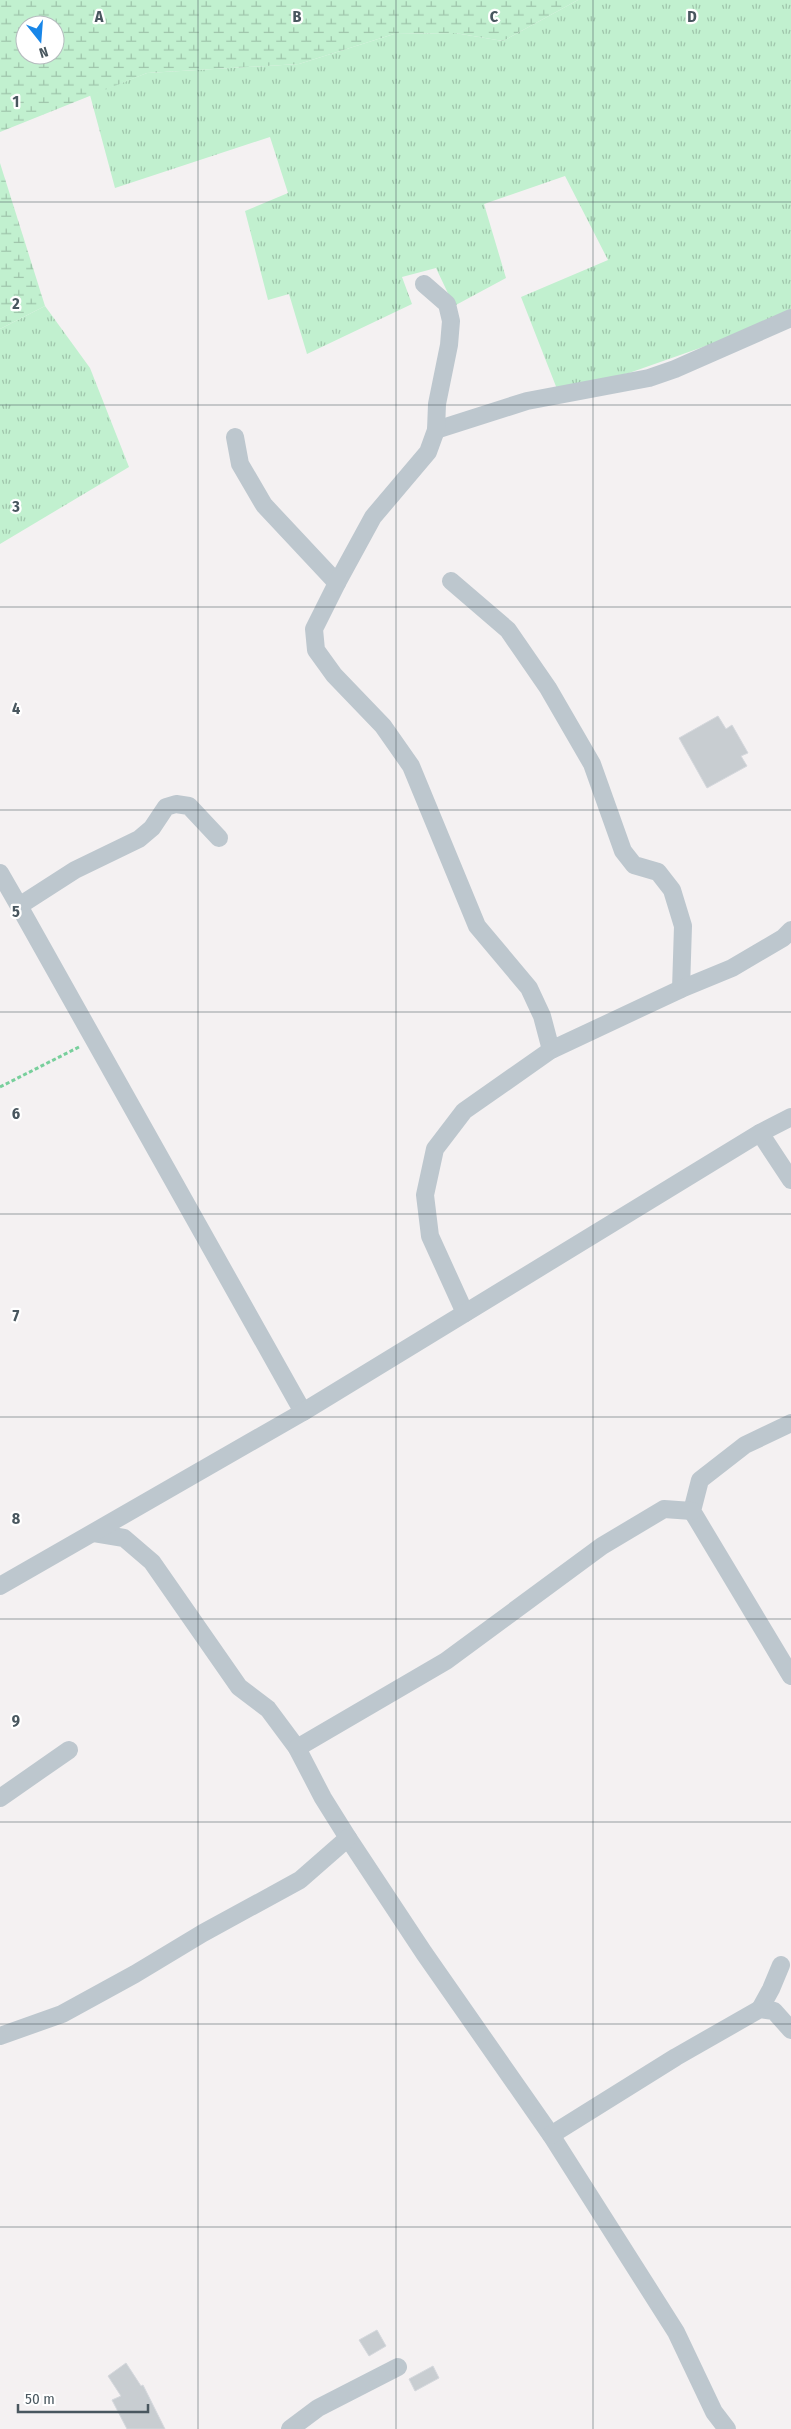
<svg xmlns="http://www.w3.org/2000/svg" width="791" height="2429" font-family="'Fira Sans Condensed',sans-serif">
	<defs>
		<pattern id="grass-tufts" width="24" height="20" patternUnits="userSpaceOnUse" patternTransform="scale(1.25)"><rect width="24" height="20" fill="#c1f0cf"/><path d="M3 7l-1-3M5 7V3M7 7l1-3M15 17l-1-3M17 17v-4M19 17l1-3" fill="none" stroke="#9fc5ab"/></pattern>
		<pattern id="wetland-marsh" width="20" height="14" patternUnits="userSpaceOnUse" patternTransform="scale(1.25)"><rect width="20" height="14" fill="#c1f0cf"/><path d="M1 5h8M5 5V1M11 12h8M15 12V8" fill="none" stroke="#9fc5ab"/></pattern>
	</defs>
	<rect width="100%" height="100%" fill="#f4f1f2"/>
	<g fill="url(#grass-tufts)">
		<polygon points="578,0 791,0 791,316 629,373 557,389 521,297 608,260 565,176 484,204 506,278 454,306 436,268 402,277 412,304 307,354 289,294 268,300 245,211 288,193 270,137 115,188 90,95 147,73 299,64 394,34 455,33 503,41"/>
		<polygon points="45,306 90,368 129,467 0,544 0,329"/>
	</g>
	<g fill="url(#wetland-marsh)" fill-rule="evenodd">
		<path d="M0,0H578L503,41L455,33L394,34L299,64L147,73L0,132ZM25,25H55V55H25Z"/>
		<polygon points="0,163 45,306 0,329"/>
	</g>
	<g fill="#c8cdd1" stroke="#d5d8dd">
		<polygon points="718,716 726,729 732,725 748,753 741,756 747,766 707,788 679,738"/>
		<polygon points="377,2330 386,2346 369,2356 359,2340"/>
		<polygon points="126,2363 141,2386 143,2385 165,2429 127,2429 112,2400 121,2396 108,2376"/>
		<polygon points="433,2366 439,2378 415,2391 409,2379"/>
	</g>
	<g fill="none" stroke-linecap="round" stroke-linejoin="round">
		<polyline stroke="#78cf9c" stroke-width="3" stroke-dasharray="4 2.5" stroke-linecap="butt" points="0,1087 79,1047"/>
		<g stroke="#bdc7ce" stroke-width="18">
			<polyline points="436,430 527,401 649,378 675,369 791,318"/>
			<polyline points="235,437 240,464 264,505 337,583 314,629 316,650 334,675 383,726 411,766 477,926 529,988 542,1016 551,1050"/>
			<polyline points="451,581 508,630 548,688 592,764 623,851 634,865 658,872 672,890 683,926 681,989"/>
			<polyline points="337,583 373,517 428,452 436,430 437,404 449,345 451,321 447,304 424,284"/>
			<polyline points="219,838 189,806 176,804 166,807 152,828 139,839 75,870 19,906 303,1412"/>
			<polyline points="0,873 19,906"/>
			<polyline points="760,1133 791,1180"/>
			<polyline points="465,1313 430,1236 425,1195 435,1149 464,1111 551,1050 681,989 732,968 783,938 791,930"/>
			<polyline points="791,1423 745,1445 700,1480 692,1511 791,1676"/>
			<polyline points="94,1533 124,1538 152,1562 239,1687 268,1709 297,1748 323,1798 348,1838 424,1953 551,2135 676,2332 714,2412 727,2429"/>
			<polyline points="0,1586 303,1412 760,1133 791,1117"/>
			<polyline points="297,1748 446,1661 602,1546 664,1509 692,1511"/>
			<polyline points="0,1798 69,1750"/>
			<polyline points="760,2009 771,1989 781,1965"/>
			<polyline points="0,2036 62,2014 135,1974 203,1933 300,1880 348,1838"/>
			<polyline points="551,2135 676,2057 760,2009 774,2011 791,2030"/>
			<polyline points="290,2429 318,2408 398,2367"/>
		</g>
	</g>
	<path fill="none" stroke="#49575f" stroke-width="1" stroke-opacity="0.55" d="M198,0V2429M396,0V2429M593,0V2429M0,202H791M0,405H791M0,607H791M0,810H791M0,1012H791M0,1214H791M0,1417H791M0,1619H791M0,1822H791M0,2024H791M0,2227H791"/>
	<g font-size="16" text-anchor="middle" font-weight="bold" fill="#49575f" stroke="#fff" stroke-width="4.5" stroke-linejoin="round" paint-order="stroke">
		<text x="99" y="22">A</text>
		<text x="297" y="22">B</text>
		<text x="494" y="22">C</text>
		<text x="692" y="22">D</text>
		<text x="16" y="107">1</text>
		<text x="16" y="309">2</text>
		<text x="16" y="512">3</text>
		<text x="16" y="714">4</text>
		<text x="16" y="917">5</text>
		<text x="16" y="1119">6</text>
		<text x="16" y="1321">7</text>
		<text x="16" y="1524">8</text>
		<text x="16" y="1726">9</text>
	</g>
	<g transform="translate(40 40) rotate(163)"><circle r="24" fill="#ffffff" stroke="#b6bcbf"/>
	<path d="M0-4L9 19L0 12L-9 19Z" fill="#1886e8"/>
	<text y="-8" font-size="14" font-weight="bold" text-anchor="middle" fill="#49575f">N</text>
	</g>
	<path d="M18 2404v8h130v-8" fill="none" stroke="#49575f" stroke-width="2.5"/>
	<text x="25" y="2404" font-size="15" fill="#49575f" stroke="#ffffff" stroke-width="4" paint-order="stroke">50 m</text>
</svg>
